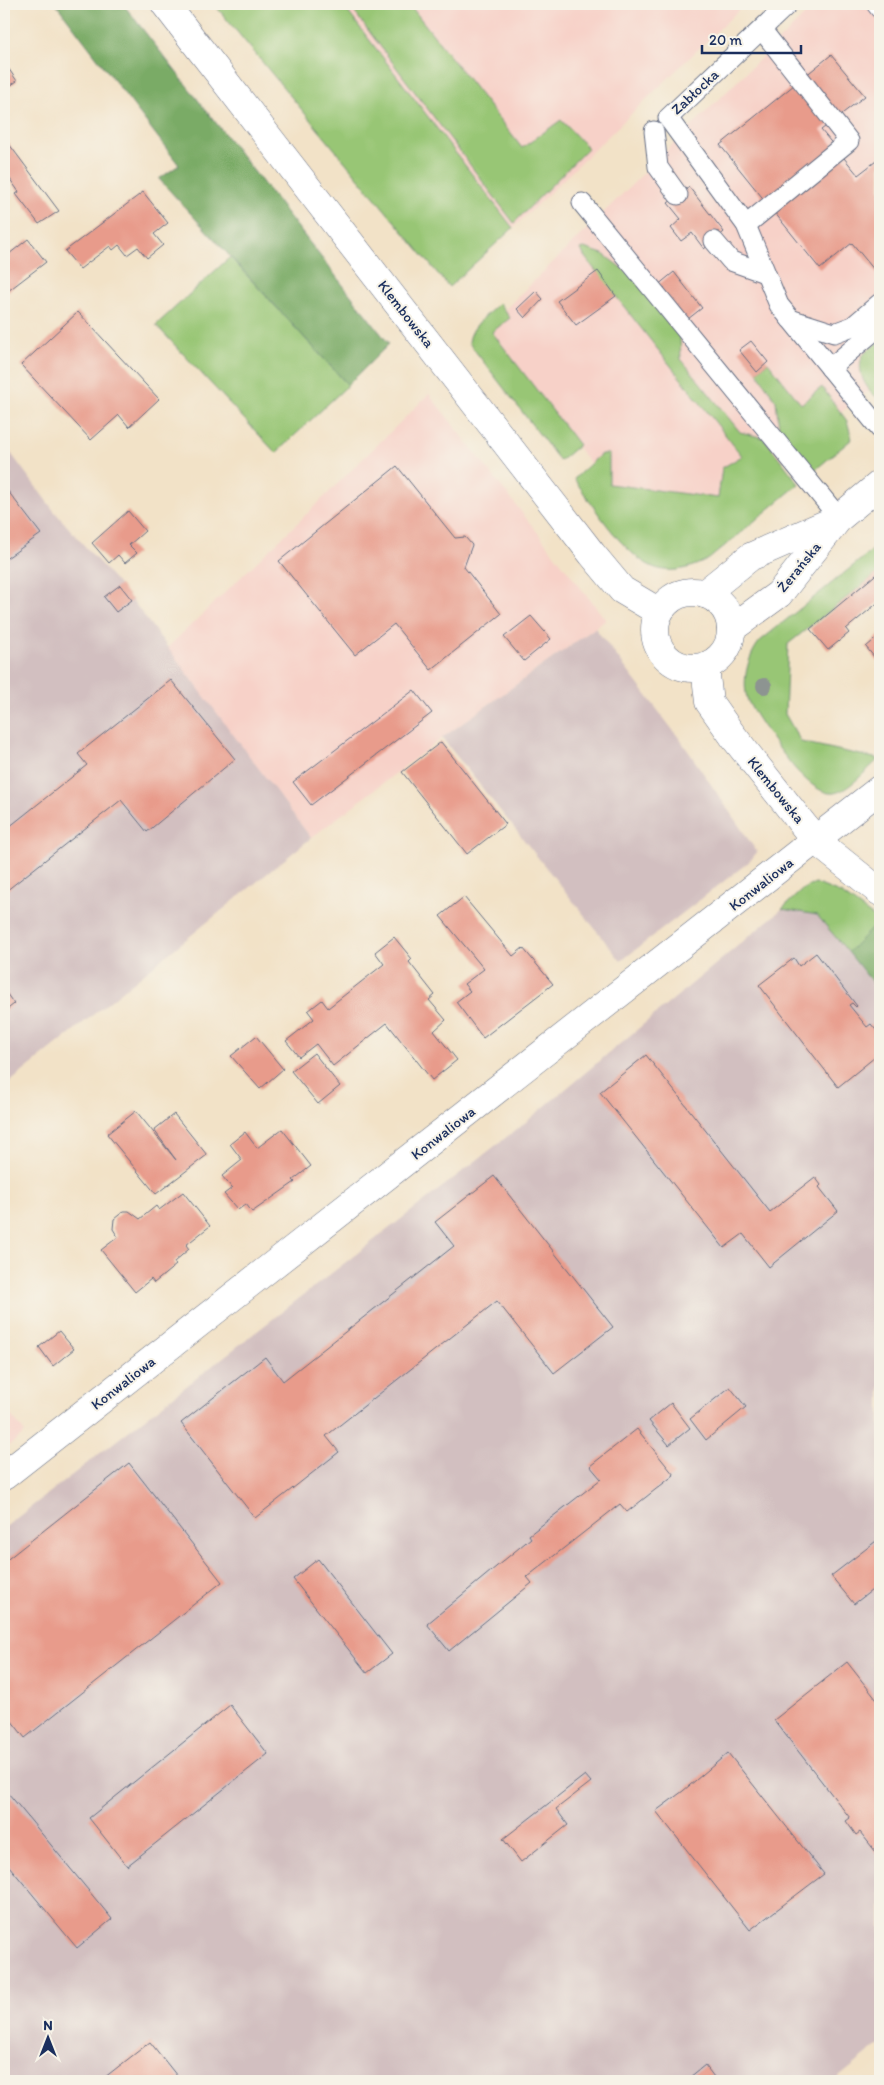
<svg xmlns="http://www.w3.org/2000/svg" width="884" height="2085" font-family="Itim,sans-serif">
	<rect width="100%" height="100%" fill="#f7f3e8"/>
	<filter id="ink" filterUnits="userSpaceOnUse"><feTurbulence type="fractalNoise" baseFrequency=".02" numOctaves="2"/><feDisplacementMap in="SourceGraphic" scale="10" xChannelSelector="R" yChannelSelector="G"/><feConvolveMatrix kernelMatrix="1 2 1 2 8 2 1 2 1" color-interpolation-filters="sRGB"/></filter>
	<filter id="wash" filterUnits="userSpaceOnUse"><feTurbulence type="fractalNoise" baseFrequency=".0096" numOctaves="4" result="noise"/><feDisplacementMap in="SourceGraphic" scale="20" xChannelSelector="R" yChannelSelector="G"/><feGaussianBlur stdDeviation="1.12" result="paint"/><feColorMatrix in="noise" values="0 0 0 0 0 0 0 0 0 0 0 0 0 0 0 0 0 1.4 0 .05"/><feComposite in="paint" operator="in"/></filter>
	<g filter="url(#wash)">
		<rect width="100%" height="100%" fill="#f2e2c7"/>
		<g fill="#f7d1c8">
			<polygon points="342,4 745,4 513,228"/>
			<polygon points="816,4 880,4 880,382 662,552 483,331"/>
			<polygon points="429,394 606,620 442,738 311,838 167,648 313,508"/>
			<polygon points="4,1407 25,1433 4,1450"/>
		</g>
		<g fill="#d2bfc0">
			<polygon points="4,444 54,511 132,600 311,838 4,1087"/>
			<polygon points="595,628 682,742 757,852 750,861 621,961 442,738"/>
			<polygon points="782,909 817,915 880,992 880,2044 834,2081 4,2081 4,1528 526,1122"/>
		</g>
		<g fill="#98c674" stroke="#5a7a69">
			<polygon points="214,4 342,4 513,228 449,287"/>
			<polygon points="350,4 409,4 522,148 561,120 588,148 514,223 349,5"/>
			<path d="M584,248L603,254L631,275L680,337L681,359L740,432L764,438L799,484L709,559C695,566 680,572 664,570C629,566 594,506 574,479L601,454H609V484L718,498L722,468L742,456L584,256L581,249Z"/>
			<polygon points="230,257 348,385 276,453 156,325"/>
			<path d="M499,303L510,318L492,332L579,445L560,461L469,343C470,326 488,315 499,303Z"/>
			<path d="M880,340V399C867,392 856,372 862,357C865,351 875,345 880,340Z"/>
			<polygon points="768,362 801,404 822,387 847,421 852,439 815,470 779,428 776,401 757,372"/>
			<path d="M880,544V571L788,644L785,714L801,742L879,759C868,768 849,791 834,793C822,795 807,781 799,773C789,763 750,711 747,698C742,679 748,656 760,641Z"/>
			<polygon points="815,883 842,894 879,921 848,952 817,915 782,909 803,889"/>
		</g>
		<g fill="#7aab66" stroke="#4a6d62">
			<polygon points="56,4 123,4 389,344 348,385 159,179 179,165"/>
			<polygon points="879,921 880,922 880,992 848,952"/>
		</g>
		<g id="blocks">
			<g fill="#e89b8b">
				<polygon points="831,55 865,96 821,130 858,175 880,158 880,277 852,243 820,269 720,145"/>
				<polygon points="4,62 17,81 7,88 4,84"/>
				<polygon points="6,140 59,211 39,224 16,194 19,192 7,175 4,178 4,142"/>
				<polygon points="689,187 724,232 704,249 692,233 681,241 671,228 681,219 668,203"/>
				<polygon points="143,192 168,223 154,234 163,245 147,258 138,247 127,255 119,245 113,250 110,246 80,269 65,251"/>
				<polygon points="28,239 46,262 8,291 4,285 4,258"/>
				<polygon points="598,271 616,296 576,325 557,301"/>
				<polygon points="674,272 702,308 674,330 646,295"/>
				<polygon points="536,291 543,299 525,318 517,309"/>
				<polygon points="78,312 159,399 129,427 119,415 91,440 21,365"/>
				<polygon points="751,341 768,362 757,372 739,350"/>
				<polygon points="397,466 455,538 465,537 472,545 464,567 501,614 431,670 394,624 355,655 279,561"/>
				<polygon points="4,486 41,534 4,560"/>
				<polygon points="128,511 145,531 129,545 137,553 125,563 118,555 109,563 92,543"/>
				<polygon points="880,571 880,601 846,629 849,633 828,650 810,629"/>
				<polygon points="120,585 132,600 116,612 104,597"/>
				<polygon points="531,616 551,639 524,661 504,637"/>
				<polygon points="880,635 880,664 866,647"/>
				<polygon points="171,680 235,759 147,832 121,800 6,891 4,889 4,831 87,765 78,754"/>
				<polygon points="414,690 432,713 311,805 293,782"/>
				<polygon points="441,742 506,824 467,854 402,772"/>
				<polygon points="464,897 513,956 523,948 553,984 483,1038 456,1002 470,991 464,984 484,969 440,916"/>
				<polygon points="394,937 412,959 409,962 435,995 429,1000 446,1020 434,1031 457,1060 432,1080 387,1023 333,1066 316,1044 299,1057 286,1041 314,1019 308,1011 322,1000 328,1008 384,964 375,952"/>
				<polygon points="816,953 857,1006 856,1007 852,1003 849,1005 867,1027 871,1024 880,1035 880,1053 838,1087 759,985 794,958 799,966"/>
				<polygon points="4,990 14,1004 4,1012"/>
				<polygon points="256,1036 283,1069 260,1089 231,1056"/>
				<polygon points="314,1053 340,1086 318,1104 291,1071"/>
				<polygon points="646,1055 770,1212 815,1177 821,1185 819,1187 838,1211 769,1267 743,1234 724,1248 600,1092"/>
				<polygon points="136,1111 176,1160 154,1130 174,1114 207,1155 156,1194 107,1134"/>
				<polygon points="282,1129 311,1166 293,1180 295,1182 252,1212 246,1204 238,1210 224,1194 232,1188 222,1176 242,1160 230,1144 245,1132 257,1148"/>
				<polygon points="494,1176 613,1327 554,1373 497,1301 326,1436 339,1452 255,1518 181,1423 265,1357 283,1381 454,1246 435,1222"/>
				<polygon points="183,1192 210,1226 186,1245 189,1249 174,1262 176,1265 154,1283 151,1279 135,1292 101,1250 118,1237 113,1229 114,1219 124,1211 129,1211 140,1219 156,1206 159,1210"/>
				<polygon points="59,1331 74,1349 53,1366 39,1347"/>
				<polygon points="730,1387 746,1407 706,1440 690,1419"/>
				<polygon points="671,1403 690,1428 669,1445 649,1421"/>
				<polygon points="637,1429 674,1475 627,1512 620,1504 527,1577 532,1583 449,1651 427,1624 531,1538 529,1535 601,1479 590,1466"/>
				<polygon points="129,1463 222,1582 25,1738 4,1711 4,1562"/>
				<polygon points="880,1538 880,1584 854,1604 831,1576"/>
				<polygon points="318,1559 392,1654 367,1673 293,1579"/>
				<polygon points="847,1662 880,1704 880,1857 860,1832 856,1835 846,1821 850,1818 774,1720"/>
				<polygon points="230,1705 268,1754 127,1866 89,1818"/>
				<polygon points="728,1753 824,1874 750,1930 656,1811 683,1791"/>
				<polygon points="585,1775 591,1782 556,1809 568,1825 521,1862 503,1839"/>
				<polygon points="4,1788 112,1919 77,1948 4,1860"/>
				<polygon points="150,2042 181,2081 100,2081"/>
				<polygon points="705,2065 717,2081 685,2081"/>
			</g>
		</g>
	</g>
	<g filter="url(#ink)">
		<use href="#blocks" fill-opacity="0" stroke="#666e83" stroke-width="1"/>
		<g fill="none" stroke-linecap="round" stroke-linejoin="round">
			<defs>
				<g id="service">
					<polyline points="788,4 668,118 746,225 779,305 880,429"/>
					<polyline points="876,4 880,9"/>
					<polyline points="654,131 658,167 678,195"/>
					<polyline points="582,203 839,518"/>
					<polyline points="746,225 849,141 762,30"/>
					<polyline points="714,241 731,261 765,273"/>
					<polyline points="790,319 834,333 853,326 880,303"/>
					<polyline points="830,368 880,326"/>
				</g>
				<g id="minor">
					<polyline points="705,667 709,702 733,736 816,841 880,892"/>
					<polyline points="4,1476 880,789"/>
				</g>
				<g id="tertiary">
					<polyline points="165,4 592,554 622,590 659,612"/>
					<circle cx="693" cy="630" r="38"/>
					<polyline points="704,594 750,557 835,520"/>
					<polyline points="731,629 779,594 839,518 880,484"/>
				</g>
			</defs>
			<use href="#service" stroke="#666e83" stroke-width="21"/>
			<use href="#minor" stroke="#666e83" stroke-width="29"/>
			<use href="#tertiary" stroke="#666e83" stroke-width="29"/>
			<use href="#service" stroke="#fff" stroke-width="19"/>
			<use href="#minor" stroke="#fff" stroke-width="28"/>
			<use href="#tertiary" stroke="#fff" stroke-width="28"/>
		</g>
		<circle fill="#8d9491" cx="764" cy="686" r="8"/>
	</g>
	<g text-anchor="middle" stroke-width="4" stroke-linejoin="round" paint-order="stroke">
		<g font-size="15" fill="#1b2f5e" stroke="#f7f3e8">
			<text transform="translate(695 92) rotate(-43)" y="5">Zabłocka</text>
			<text transform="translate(406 314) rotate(52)" y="5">Klembowska</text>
			<text transform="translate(799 567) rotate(-51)" y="5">Żerańska</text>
			<text transform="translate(776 790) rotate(51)" y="5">Klembowska</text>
			<text transform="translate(761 884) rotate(-38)" y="5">Konwaliowa</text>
			<text transform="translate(443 1133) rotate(-38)" y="5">Konwaliowa</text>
			<text transform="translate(123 1383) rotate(-38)" y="5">Konwaliowa</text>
		</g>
	</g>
	<rect width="884" height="2085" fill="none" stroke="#f7f3e8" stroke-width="20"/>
	<g transform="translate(48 2038)" stroke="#f7f3e8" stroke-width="4" paint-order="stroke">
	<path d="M0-4L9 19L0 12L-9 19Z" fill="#1b2f5e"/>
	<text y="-8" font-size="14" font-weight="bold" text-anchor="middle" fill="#1b2f5e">N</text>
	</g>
	<path d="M702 45v8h99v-8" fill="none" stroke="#1b2f5e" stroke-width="2.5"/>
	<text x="709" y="45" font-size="15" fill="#1b2f5e" stroke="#f7f3e8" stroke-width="4" paint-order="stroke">20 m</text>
</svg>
